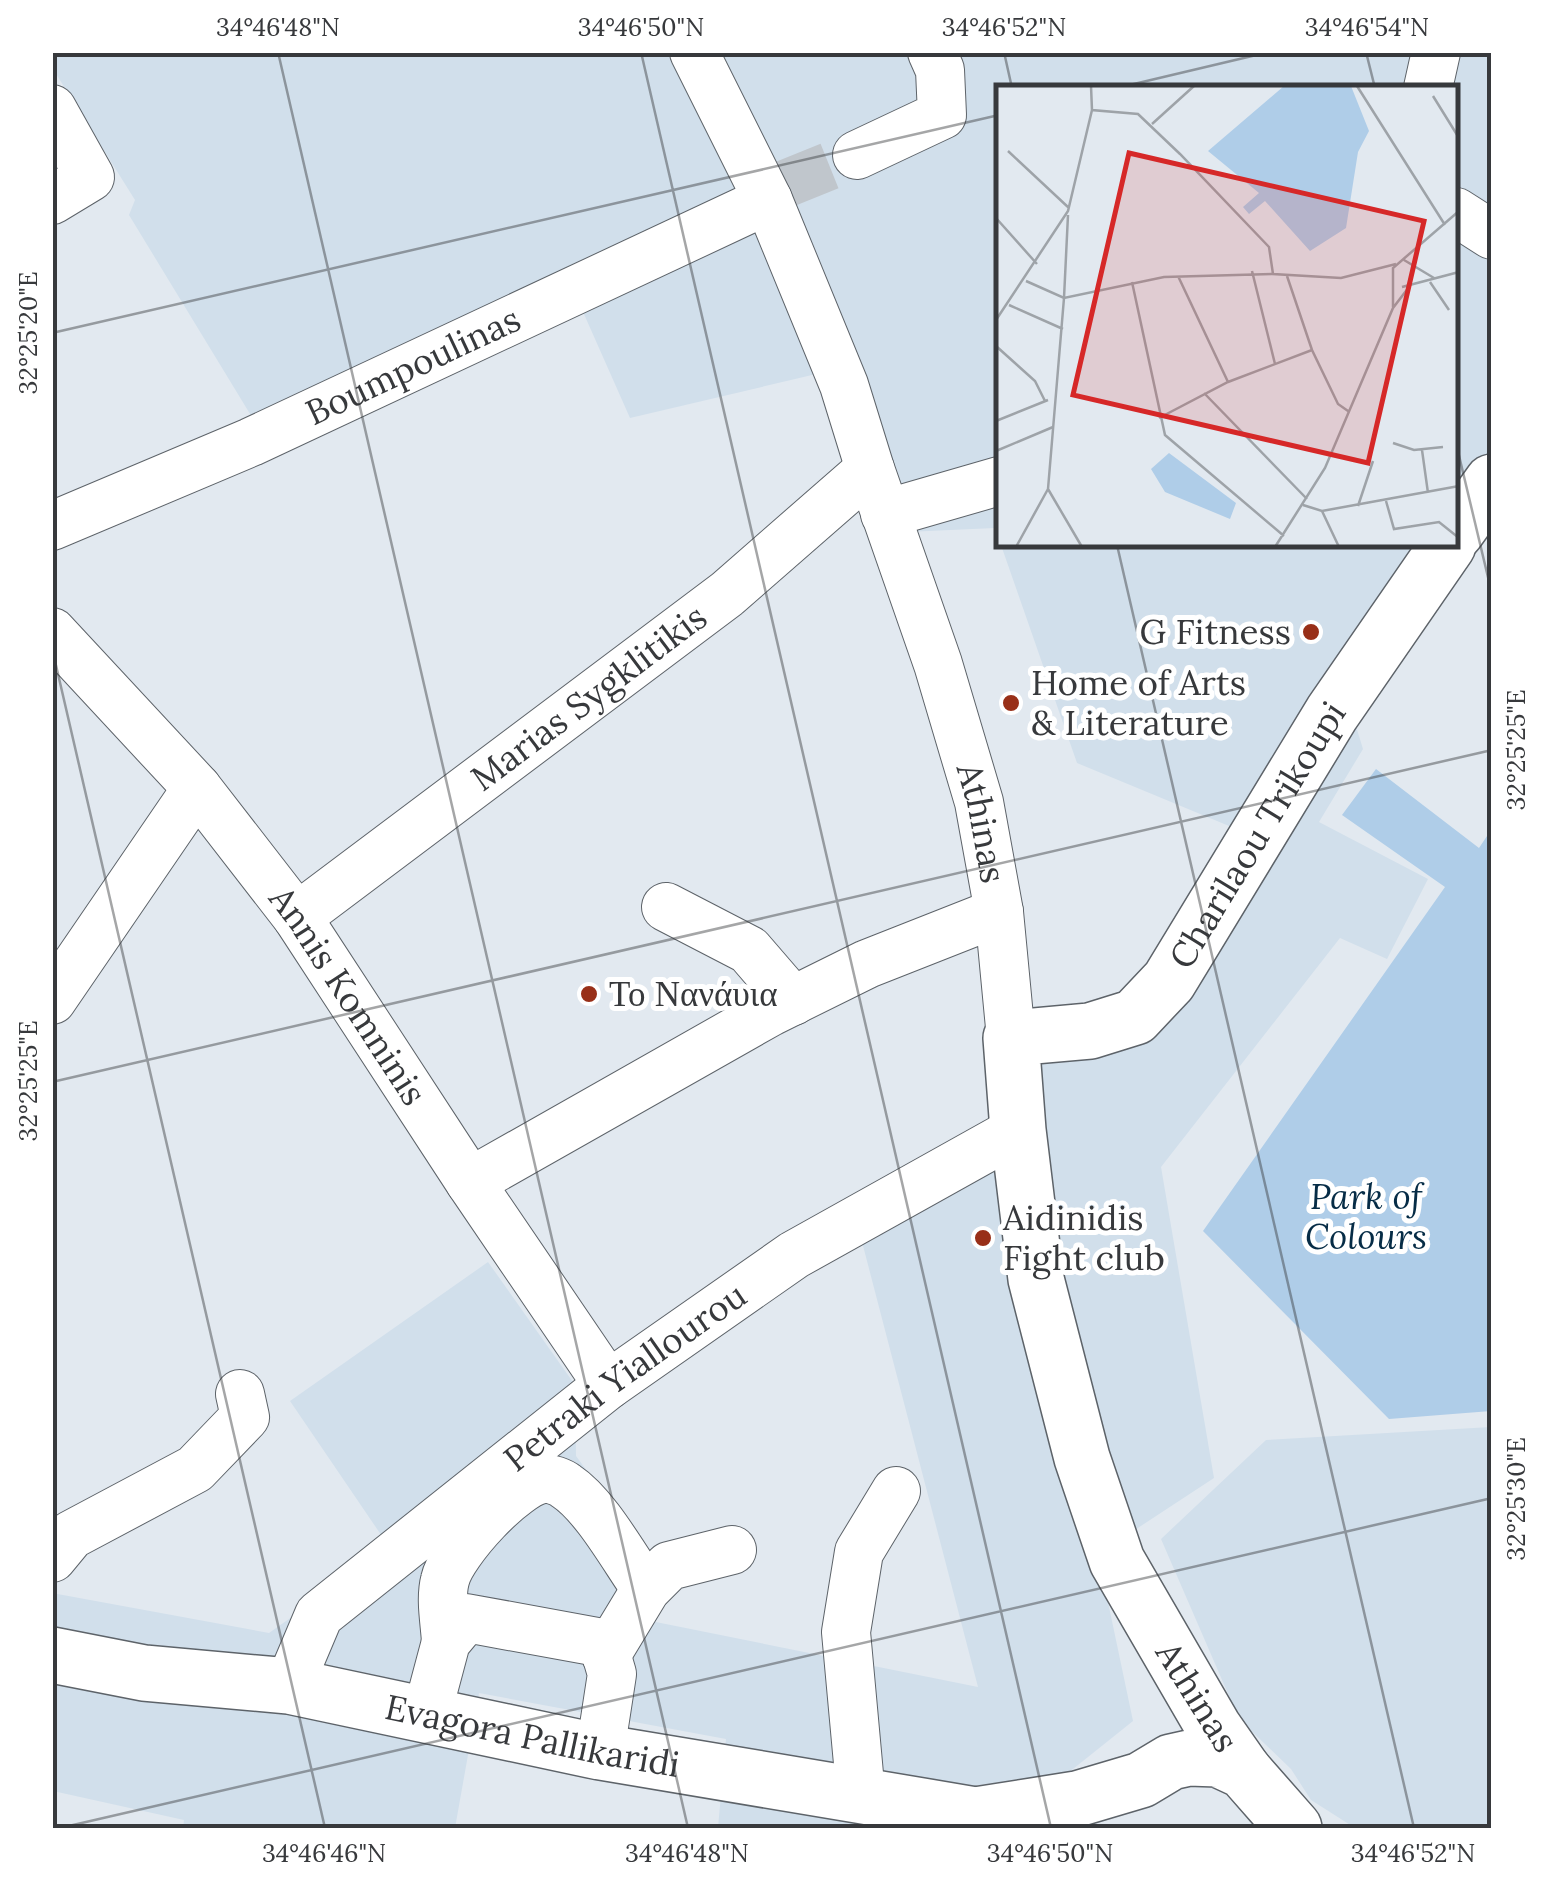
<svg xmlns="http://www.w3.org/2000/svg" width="1544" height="1881" font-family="Lora,serif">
	<rect width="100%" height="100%" fill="#e2e9f0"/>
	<g fill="#d1dfeb">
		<polygon points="52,53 1491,53 1491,523 1355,723 1363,749 1319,822 1428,879 1387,959 1340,938 1161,1167 1214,1478 1118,1541 1048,1265 1024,1050 1149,1038 1282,848 1077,763 1001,545 1456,545 1456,88 999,88 999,539 995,528 906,532 859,364 630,418 568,278 258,427 129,215 135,200 53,69"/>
		<polygon points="1005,1157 1100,1564 1133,1721 1068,1773 972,1786 964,1828 718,1828 726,1739 479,1693 455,1828 183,1828 184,1820 53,1791 52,1593 269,1633 390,1548 290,1401 488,1262 575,1385 576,1456 615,1509 616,1614 978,1687 861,1238"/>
		<polygon points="1491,1427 1491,1828 1355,1828 1311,1800 1291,1769 1239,1719 1161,1539 1266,1440"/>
	</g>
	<polygon fill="#afcde8" points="1376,769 1479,848 1491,830 1491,1411 1389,1419 1203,1231 1445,887 1342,815"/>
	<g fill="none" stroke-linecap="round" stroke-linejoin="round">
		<polyline stroke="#c0c6cc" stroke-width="48" stroke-dasharray="48 24" stroke-linecap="butt" points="785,184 857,155"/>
		<defs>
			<g id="minor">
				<path id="s1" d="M694,52L768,200L844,385L870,469L938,664L979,802L999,912L1011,1038"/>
				<polyline points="1428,88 1436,52"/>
				<polyline points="52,109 90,177 52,200"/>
				<polyline points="857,155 942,115 940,70 932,52"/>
				<polyline points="1456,212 1492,235"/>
				<polyline points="885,514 999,481"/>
				<path id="s2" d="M52,526L251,442L768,200"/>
				<path id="s3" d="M52,632L197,788L297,917L470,1182L608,1385"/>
				<polyline points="666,907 749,950 793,1001"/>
				<path id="s4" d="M297,917L727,594L870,469"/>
				<polyline points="52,1000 197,788"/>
				<polyline points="470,1182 770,1012 867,964 999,912"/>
				<polyline points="52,1558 71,1535 195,1469 245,1417 240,1394"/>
				<path d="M446,1642C445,1623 440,1599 445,1580C451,1552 515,1482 544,1479C550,1478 561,1482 566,1486C596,1506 624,1558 646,1589"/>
				<polyline points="606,1655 646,1589 669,1566 732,1550"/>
				<path id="s5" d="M289,1686L319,1615L608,1385L794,1255L1018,1130"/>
				<polyline points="426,1717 446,1642 466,1618 603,1643 612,1674 600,1752"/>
				<polyline points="861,1796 846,1632 859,1552 896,1491"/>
			</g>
			<g id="major">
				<polyline points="1456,532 1492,482"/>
				<path id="s6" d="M52,1655L144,1673L289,1686L600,1752L976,1815L1010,1828"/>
				<path id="s7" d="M1244,1771L1214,1728L1117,1561L1082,1458L1036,1279L1018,1130L1011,1038L1090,1031L1135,1017L1169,981L1332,713L1448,545"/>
				<polyline points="976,1815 1077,1799 1141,1780 1171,1762 1189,1758 1218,1759 1244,1771 1294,1828"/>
			</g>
		</defs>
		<use href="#minor" stroke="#5d6369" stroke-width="50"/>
		<use href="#major" stroke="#5d6369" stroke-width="58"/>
		<use href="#minor" stroke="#fff" stroke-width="48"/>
		<use href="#major" stroke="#fff" stroke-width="55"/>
	</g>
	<path fill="none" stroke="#37393c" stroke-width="2.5" stroke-opacity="0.45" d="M278,52L688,1828M641,52L1051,1828M1004,52L1012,88M1366,52L1375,88M1117,88L1269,52M52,333L999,115M1456,443L1492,594M1117,545L1414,1828M52,648L325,1828M52,1082L1492,750M60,1828L1492,1498"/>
	<g fill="#982f18" stroke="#fff" stroke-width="4">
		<circle cx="1311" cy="632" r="10"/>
		<circle cx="1011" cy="703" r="10"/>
		<circle cx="589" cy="994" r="10"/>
		<circle cx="983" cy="1238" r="10"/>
	</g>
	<g text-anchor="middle" stroke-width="10" stroke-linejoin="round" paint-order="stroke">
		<g font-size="35" fill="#37393c" stroke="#fff">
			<text dy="12" stroke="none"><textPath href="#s2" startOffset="395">Boumpoulinas</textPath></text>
			<text dy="12" stroke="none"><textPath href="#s4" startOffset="365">Marias Sygklitikis</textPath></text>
			<text dy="12" stroke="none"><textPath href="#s1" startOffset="825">Athinas</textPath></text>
			<text dy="12" stroke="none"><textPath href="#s7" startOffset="1128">Charilaou Trikoupi</textPath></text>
			<text dy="12" stroke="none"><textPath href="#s3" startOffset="470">Annis Komninis</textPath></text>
			<text dy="12" stroke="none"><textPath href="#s5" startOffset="465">Petraki Yiallourou</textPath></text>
			<text transform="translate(1197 1697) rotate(58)" y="12">Athinas</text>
			<text dy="12" stroke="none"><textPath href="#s6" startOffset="488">Evagora Pallikaridi</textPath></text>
		</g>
		<g font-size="35" fill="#37393c" stroke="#fff" text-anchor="start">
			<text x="1291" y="644" text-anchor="end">G Fitness</text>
			<text x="1031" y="695">Home of Arts<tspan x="1031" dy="40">&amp; Literature</tspan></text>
			<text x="609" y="1006">Το Νανάυια</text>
			<text x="1003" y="1230">Aidinidis<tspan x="1003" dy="40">Fight club</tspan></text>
		</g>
		<g font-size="35" font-style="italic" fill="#062c46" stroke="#fff">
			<text x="1366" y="1209">Park of<tspan x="1366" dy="40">Colours</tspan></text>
		</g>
	</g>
	<g transform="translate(996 85)">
		<rect width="462" height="462" fill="#e2e9f0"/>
		<path d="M288,1H355L373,46L362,67L350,143L314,166L269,116L253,129L247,122L263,108L212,66ZM173,368L240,418L234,434L169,407L155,384Z" fill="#afcde8"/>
		<path fill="none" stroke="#9ea3a8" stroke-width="2.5" d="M95,1L96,25L142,29L184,69L273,162L277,189L345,193L400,179M361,1L449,140M437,11L463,53M156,39L198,1M12,66L73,123M0,133L41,179M408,175L438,193M256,186L279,279M182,191L232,297M291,191L316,265L342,319L352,326M30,196L68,213L168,192L277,189M136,197L169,350L288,451M434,197L453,225M406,202L463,187M68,213L72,130M13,220L67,244M397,222V183L463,126M0,235L72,126L96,25M0,261L39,296L49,316M208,308L311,414M163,333L232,297L316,265M0,336L52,315M397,358L418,365L447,362M426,365L432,408M0,366L57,342M52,404L86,462M390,416L398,444L443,437L463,453M307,420L326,426L463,401M362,421L377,376M326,426L343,462M20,462L52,404L68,213M279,462L329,383L397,223L413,202"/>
		<path fill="#d62828" fill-opacity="0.15" stroke="#d62828" stroke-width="5" d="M133,68L428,136L372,378L77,310Z"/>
		<rect width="462" height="462" fill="none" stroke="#37393c" stroke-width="5"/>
	</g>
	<rect width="1544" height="1881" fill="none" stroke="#ffffff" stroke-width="110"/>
	<rect x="55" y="55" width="1434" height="1771" fill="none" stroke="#37393c" stroke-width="4"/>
	<g font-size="25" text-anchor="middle" fill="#37393c">
		<text x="278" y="36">34°46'48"N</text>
		<text x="641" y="36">34°46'50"N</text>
		<text x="1004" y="36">34°46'52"N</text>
		<text x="1367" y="36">34°46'54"N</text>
		<text transform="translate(28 333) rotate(-90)" y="9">32°25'20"E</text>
		<text transform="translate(1516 750) rotate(-90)" y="9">32°25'25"E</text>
		<text transform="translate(28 1081) rotate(-90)" y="9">32°25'25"E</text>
		<text transform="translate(1516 1499) rotate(-90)" y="9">32°25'30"E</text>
		<text x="324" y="1862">34°46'46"N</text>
		<text x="687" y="1862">34°46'48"N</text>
		<text x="1050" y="1862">34°46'50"N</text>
		<text x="1413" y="1862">34°46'52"N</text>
	</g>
</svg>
